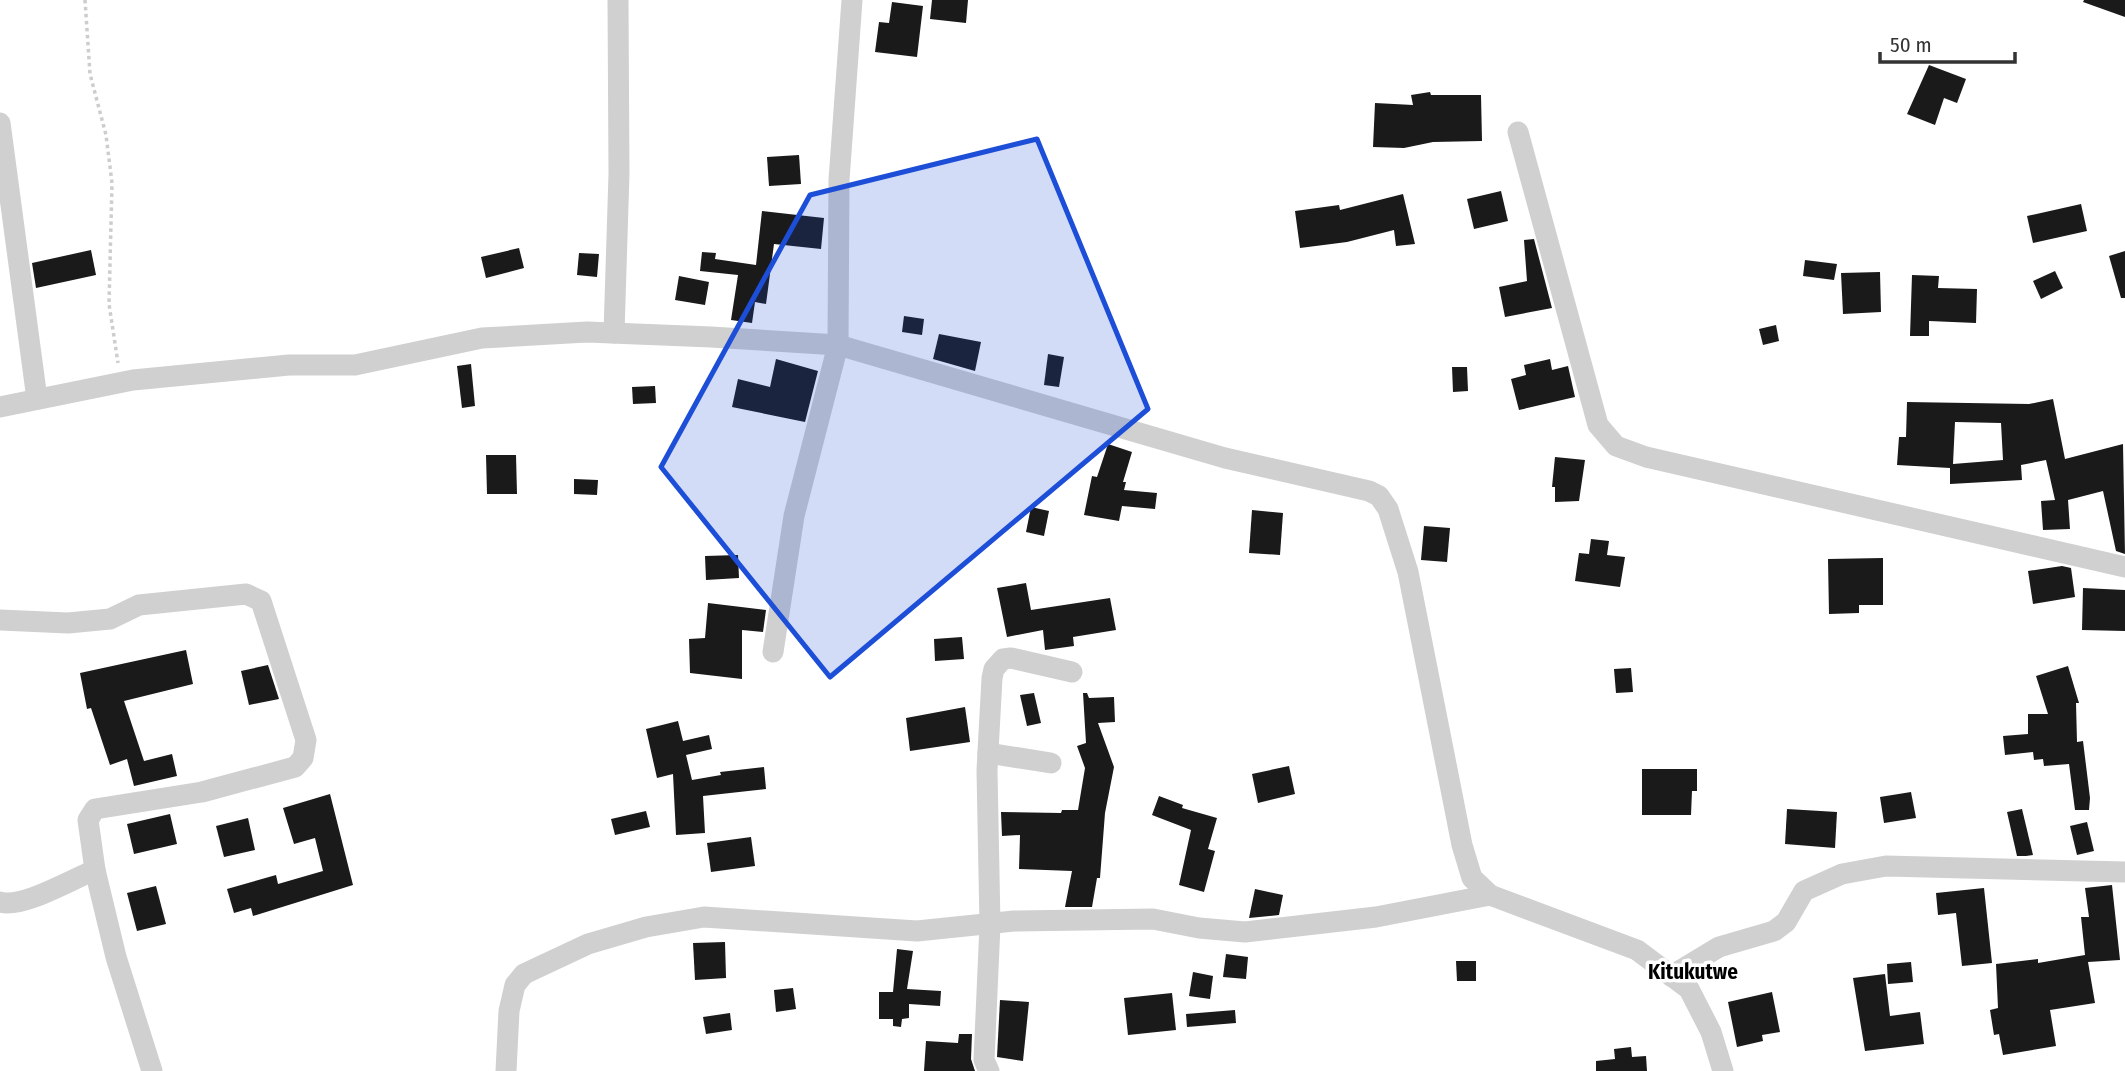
<svg xmlns="http://www.w3.org/2000/svg" width="2125" height="1071" font-family="'Fira Sans Condensed',sans-serif">
	<rect width="100%" height="100%" fill="#fff"/>
	<g fill="#1a1a1a" fill-rule="evenodd">
		<polygon points="932,0 968,0 966,23 930,19"/>
		<polygon points="2084,0 2125,0 2125,17 2083,2"/>
		<polygon points="892,2 923,6 917,57 875,52 879,22 889,23"/>
		<polygon points="1929,65 1966,79 1957,103 1944,98 1935,125 1907,114"/>
		<polygon points="1430,92 1431,95 1481,95 1482,141 1433,142 1404,148 1373,147 1375,103 1413,105 1411,95"/>
		<polygon points="799,155 801,184 769,186 767,157"/>
		<polygon points="1501,191 1508,221 1474,229 1467,199"/>
		<polygon points="1403,194 1415,244 1396,246 1394,230 1347,242 1300,248 1295,211 1339,205 1340,210"/>
		<polygon points="2081,204 2087,231 2033,243 2027,216"/>
		<polygon points="762,211 824,218 821,249 774,244 766,304 755,302 752,323 731,320 738,275 700,271 702,252 716,253 715,259 756,265"/>
		<polygon points="1534,239 1552,308 1505,317 1499,287 1527,281 1524,240"/>
		<polygon points="519,248 524,268 486,278 481,257"/>
		<polygon points="91,250 96,275 36,288 32,263"/>
		<polygon points="2125,251 2125,298 2121,298 2109,256"/>
		<polygon points="579,253 599,254 597,277 577,275"/>
		<polygon points="1805,260 1837,264 1834,280 1803,276"/>
		<polygon points="2055,271 2063,288 2041,299 2033,281"/>
		<polygon points="1880,272 1881,312 1843,314 1841,273"/>
		<polygon points="1912,275 1939,276 1938,288 1977,289 1976,323 1929,321 1929,336 1910,336"/>
		<polygon points="679,276 709,282 705,305 675,300"/>
		<polygon points="904,316 924,319 922,335 902,332"/>
		<polygon points="1776,325 1779,341 1763,345 1759,329"/>
		<polygon points="939,334 981,342 975,371 933,359"/>
		<polygon points="1048,354 1064,357 1059,387 1044,385"/>
		<polygon points="776,359 818,371 805,422 732,407 738,379 770,387"/>
		<polygon points="1550,359 1552,370 1568,366 1575,397 1519,410 1511,379 1526,375 1524,365"/>
		<polygon points="471,364 475,406 462,408 457,366"/>
		<polygon points="1452,367 1467,367 1468,391 1453,392"/>
		<polygon points="655,386 656,403 633,404 632,387"/>
		<path d="M2053,399L2065,459L2123,444L2125,554L2116,551L2103,491L2068,500L2070,529L2043,530L2041,501L2055,500L2046,460L2021,465L2022,480L1950,484V468L1897,465L1899,437H1906L1907,402L2029,404ZM1955,422L2001,423L2003,460L1953,464Z"/>
		<polygon points="1108,444 1132,452 1123,482 1126,482 1124,490 1157,493 1155,509 1122,506 1119,521 1084,515 1092,476 1097,477"/>
		<polygon points="486,455 516,455 517,494 487,494"/>
		<polygon points="1555,457 1585,460 1579,501 1555,502 1555,487 1552,487"/>
		<polygon points="574,479 598,480 597,495 574,494"/>
		<polygon points="1031,507 1049,511 1044,536 1026,532"/>
		<polygon points="1252,510 1283,513 1280,555 1249,553"/>
		<polygon points="1424,526 1450,528 1447,562 1421,560"/>
		<polygon points="1591,539 1609,541 1607,555 1625,557 1620,587 1575,581 1579,553 1589,554"/>
		<polygon points="738,555 739,578 706,580 705,556"/>
		<polygon points="1883,558 1883,605 1859,605 1859,613 1829,614 1828,559"/>
		<polygon points="2062,566 2071,568 2075,597 2033,604 2028,571"/>
		<polygon points="1026,583 1031,610 1110,598 1116,630 1073,637 1074,646 1045,650 1043,630 1007,637 997,588"/>
		<polygon points="2083,588 2125,590 2125,631 2082,630"/>
		<polygon points="708,603 766,610 763,632 742,630 742,679 690,673 689,639 705,638"/>
		<polygon points="962,637 964,659 935,661 934,639"/>
		<polygon points="186,650 193,684 124,701 144,761 172,754 177,776 134,786 127,759 110,765 91,708 87,709 80,673"/>
		<polygon points="268,665 279,699 249,705 241,671"/>
		<polygon points="2068,666 2079,703 2076,703 2077,742 2083,741 2090,798 2089,810 2075,810 2069,764 2044,766 2043,759 2034,760 2033,752 2005,755 2003,736 2028,734 2028,714 2048,714 2036,676"/>
		<polygon points="1631,668 1633,692 1616,693 1614,669"/>
		<polygon points="1034,693 1041,723 1027,726 1020,695"/>
		<polygon points="1083,693 1087,693 1089,698 1114,697 1115,722 1098,723 1114,767 1105,813 1100,878 1097,878 1092,907 1065,907 1072,871 1019,869 1020,835 1002,836 1001,812 1061,813 1062,810 1078,810 1085,768 1077,746 1086,743"/>
		<polygon points="965,707 970,742 910,751 906,718"/>
		<polygon points="678,721 683,741 709,735 712,749 686,755 692,780 721,775 720,772 764,767 766,789 703,796 705,833 676,835 673,774 657,778 646,729"/>
		<polygon points="1289,766 1295,794 1258,803 1252,774"/>
		<polygon points="1642,769 1697,769 1697,791 1692,791 1691,815 1642,815"/>
		<polygon points="1911,792 1916,818 1884,823 1880,797"/>
		<polygon points="330,794 353,885 253,916 251,908 234,913 227,889 276,875 278,884 323,871 315,838 294,844 283,808"/>
		<polygon points="1159,796 1183,805 1182,808 1217,818 1208,849 1215,851 1204,892 1179,885 1191,830 1152,815"/>
		<polygon points="1787,809 1837,812 1835,848 1785,844"/>
		<polygon points="2022,809 2033,855 2026,856 2017,856 2007,812"/>
		<polygon points="646,811 650,827 615,835 611,819"/>
		<polygon points="170,814 177,844 134,854 127,824"/>
		<polygon points="248,818 255,850 224,857 216,826"/>
		<polygon points="2087,822 2094,851 2077,855 2070,826"/>
		<polygon points="751,837 755,866 711,872 707,843"/>
		<polygon points="2112,885 2120,960 2088,962 2095,1003 2050,1010 2056,1046 2003,1055 1999,1034 1994,1035 1990,1010 1998,1008 1996,964 2038,959 2038,963 2085,955 2081,917 2089,917 2085,888"/>
		<polygon points="156,886 166,924 137,931 127,893"/>
		<polygon points="1984,888 1992,963 1962,966 1956,913 1938,915 1936,893"/>
		<polygon points="1255,889 1283,895 1279,915 1249,918"/>
		<polygon points="725,942 726,978 695,980 693,943"/>
		<polygon points="897,949 913,951 907,989 941,991 940,1006 909,1004 909,1018 902,1019 901,1027 893,1026 893,1019 879,1019 879,992 893,992"/>
		<polygon points="1226,954 1248,957 1246,979 1223,977"/>
		<polygon points="1456,961 1476,961 1476,981 1457,981"/>
		<polygon points="1911,962 1913,982 1888,984 1887,964"/>
		<polygon points="1193,972 1213,976 1210,999 1189,996"/>
		<polygon points="1885,974 1890,1016 1920,1012 1924,1044 1865,1051 1853,978"/>
		<polygon points="793,988 796,1009 776,1012 774,990"/>
		<polygon points="1772,992 1780,1032 1762,1035 1763,1041 1737,1047 1728,1002"/>
		<polygon points="1172,993 1176,1030 1128,1035 1124,998"/>
		<polygon points="1000,1000 1029,1002 1023,1061 997,1057"/>
		<polygon points="1235,1010 1236,1023 1187,1027 1186,1014"/>
		<polygon points="730,1013 732,1030 706,1034 703,1017"/>
		<polygon points="959,1034 972,1034 971,1059 975,1071 924,1071 926,1041 958,1043"/>
		<polygon points="1631,1047 1632,1057 1646,1056 1647,1071 1596,1071 1596,1061 1615,1059 1614,1049"/>
	</g>
	<g fill="none" stroke-linecap="round" stroke-linejoin="round">
		<polyline stroke="#cdcdcd" stroke-width="3.5" stroke-dasharray="3.5 3.5" stroke-linecap="butt" points="85,0 90,74 106,135 112,183 109,304 118,363"/>
		<g stroke="#d0d0d0" stroke-width="21">
			<polyline points="0,123 37,399"/>
			<polyline points="1518,132 1598,425 1616,446 1646,457 2125,567"/>
			<polyline points="614,333 619,174 618,0"/>
			<polyline points="0,407 133,380 289,365 355,365 482,338 587,332 711,337 838,345 1225,458 1369,491 1379,496 1388,509 1408,572 1462,845 1472,878 1490,895 1637,950 1689,989 1711,1032 1723,1071"/>
			<polyline points="0,620 68,623 110,619 139,605 246,594 261,601 306,740 303,758 295,767 202,792 95,809 88,820 95,870 116,957 152,1071"/>
			<polyline points="773,652 794,516 838,345 839,180 852,0"/>
			<polyline points="988,753 1051,763"/>
			<path d="M0,902C22,909 72,879 95,870"/>
			<polyline points="1671,976 1719,947 1774,931 1786,922 1804,891 1842,874 1886,866 2125,872"/>
			<polyline points="506,1071 509,1011 515,985 524,974 588,944 646,927 704,917 917,931 1014,921 1153,919 1199,928 1245,932 1376,917 1490,895"/>
			<polyline points="989,1071 984,1060 990,925 987,770 992,678 994,669 1003,659 1011,658 1072,672"/>
		</g>
	</g>
	<path fill="#1d4ed8" fill-opacity="0.2" stroke="#1d4ed8" stroke-width="5" stroke-linejoin="round" d="M1037,139L1148,409L830,677L661,467L810,195Z"/>
	<g text-anchor="middle" stroke-width="7" stroke-linejoin="round" paint-order="stroke">
		<g font-size="21" font-weight="bold" fill="#000" stroke="#fff">
			<text x="1693" y="979">Kitukutwe</text>
		</g>
	</g>
	<path d="M1880 52v10h135v-10" fill="none" stroke="#333333" stroke-width="3.5"/>
	<text x="1890" y="52" font-size="21" fill="#333333" stroke="#ffffff" stroke-width="5" paint-order="stroke">50 m</text>
</svg>
